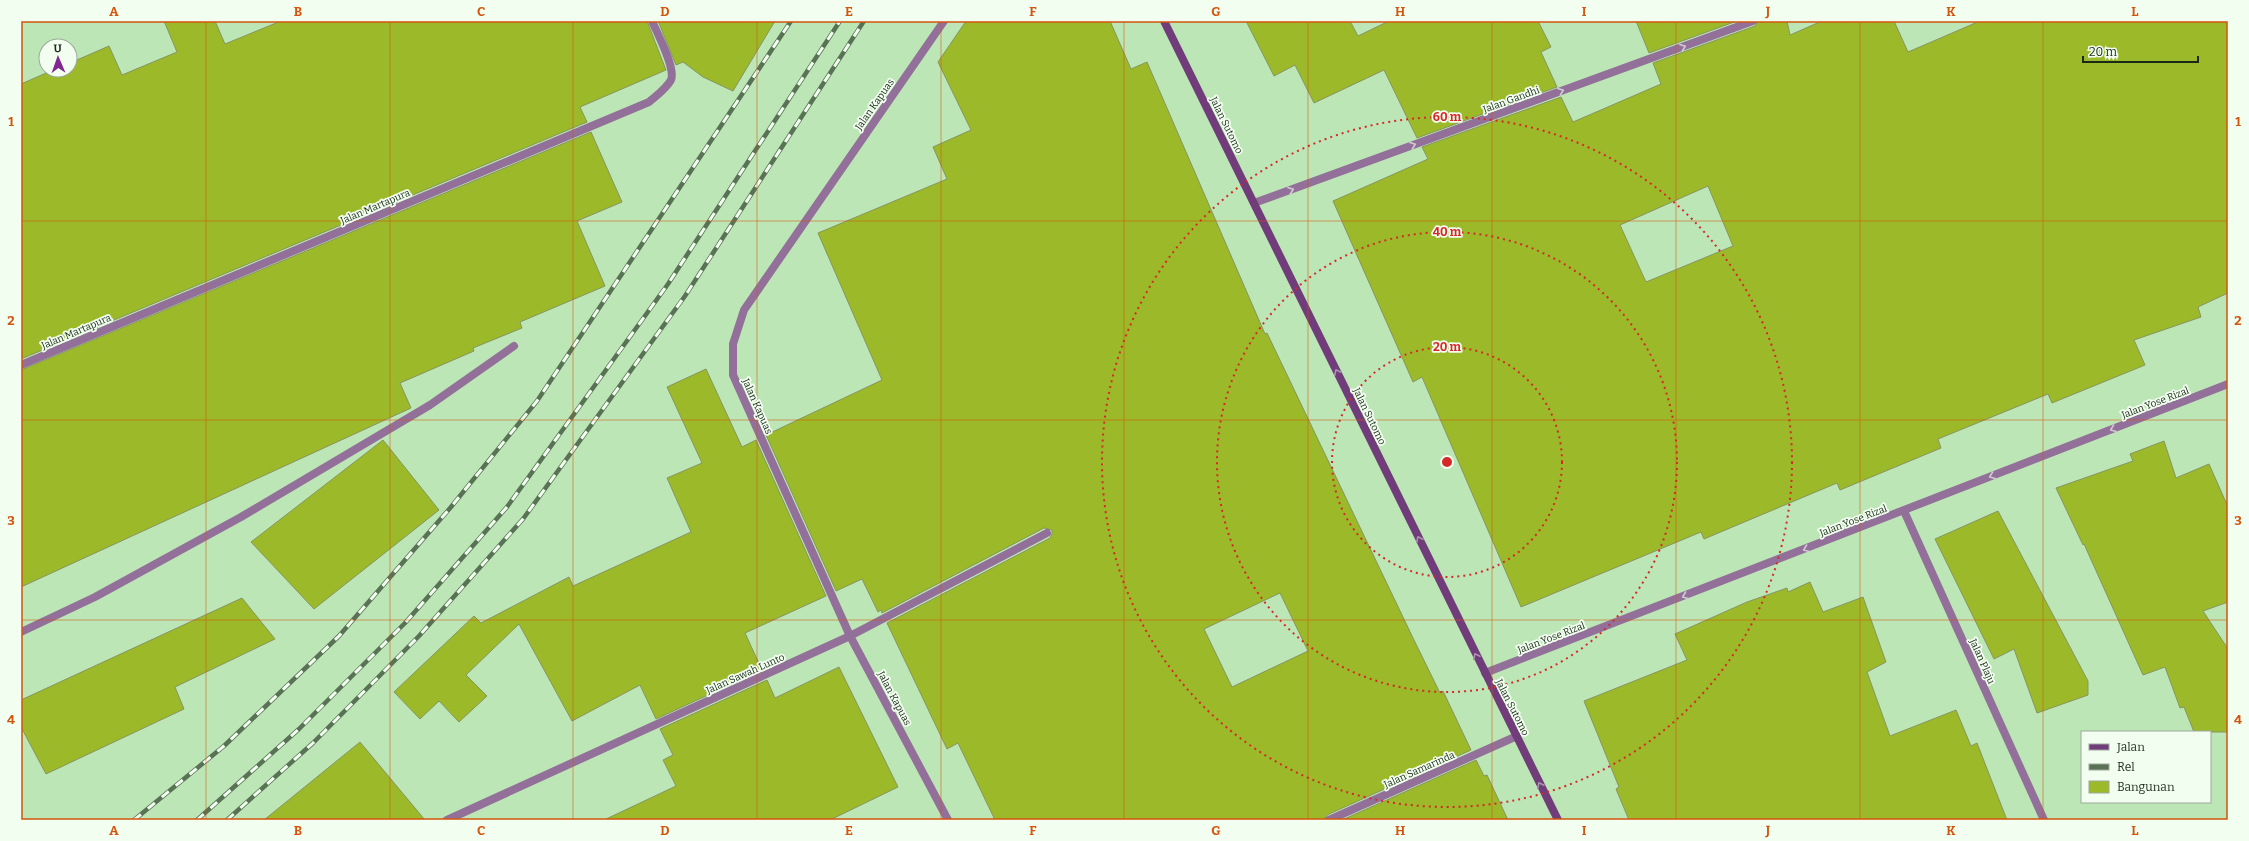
<svg xmlns="http://www.w3.org/2000/svg" width="2249" height="841" font-family="Bitter,serif">
	<rect width="100%" height="100%" fill="#bde6b7"/>
	<g fill="#9bb929" stroke="#869560" fill-rule="evenodd">
		<polygon points="164,21 215,21 225,44 281,21 647,21 666,70 580,107 587,122 21,359 21,84 53,70 70,70 70,63 109,46 122,75 177,52"/>
		<polygon points="658,21 775,21 733,91 703,77 683,62 676,65"/>
		<path d="M966,21H1110L1131,69L1147,62L1265,334L1267,333L1413,638L1440,693L1443,691L1471,750L1327,815L1324,820H995L958,743L947,749L887,623L1050,538L1052,534V530L1044,528L882,613L881,610L878,612L862,579L836,591L766,435L882,380L818,233L947,179L933,147L971,130L938,62ZM1280,593L1308,651L1232,687L1204,629Z"/>
		<polygon points="1246,21 1350,21 1358,36 1389,21 1538,21 1551,47 1541,52 1557,87 1417,138 1384,70 1314,103 1295,65 1274,76"/>
		<polygon points="1636,21 1737,21 1649,53"/>
		<path d="M1758,21H1787L1790,35L1822,21H1894L1908,52L1980,21H2228V293L2198,307L2201,317L2134,340L2145,365L2052,403L2048,394L1938,439L1941,448L1840,490L1837,483L1704,539L1701,532L1521,607L1422,377L1413,382L1333,201L1428,159L1422,147L1561,97L1573,122L1661,84L1653,63L1755,26ZM1708,186L1733,246L1646,282L1620,225Z"/>
		<polygon points="591,132 622,202 577,221 605,286 520,322 522,328 473,348 474,351 400,383 411,408 21,587 21,370"/>
		<polygon points="706,369 742,447 756,440 826,596 745,633 762,670 656,719 640,685 572,721 519,624 466,675 487,696 459,722 439,701 420,719 394,692 474,616 481,623 569,577 573,586 691,532 667,478 702,463 667,387"/>
		<polygon points="383,440 439,510 314,609 251,542"/>
		<polygon points="2164,441 2176,478 2209,464 2228,507 2228,602 2203,611 2228,649 2228,732 2194,732 2184,707 2180,708 2165,667 2143,675 2084,544 2083,545 2056,488 2133,461 2130,454"/>
		<polygon points="1998,511 2088,681 2088,695 2037,713 2014,649 1994,659 1935,539"/>
		<polygon points="1810,582 1823,612 1863,597 1886,662 1867,672 1890,736 1956,710 1971,746 1977,743 2007,820 1629,820 1616,789 1619,787 1584,701 1687,660 1675,634 1747,602 1787,588 1788,592"/>
		<polygon points="242,598 275,639 175,687 184,709 46,774 21,727 21,700"/>
		<polygon points="839,667 898,787 830,820 604,820 676,786 663,760 673,755 660,729 767,680 775,698"/>
		<polygon points="360,742 425,820 264,820"/>
		<polygon points="1476,760 1484,776 1487,775 1508,820 1342,820"/>
	</g>
	<g fill="none" stroke-linecap="round" stroke-linejoin="round">
		<polyline stroke="#937099" stroke-width="8" points="21,632 95,597 241,517 430,405 514,346"/>
		<g stroke="#937099" stroke-width="8">
			<polyline points="944,21 744,310 733,344 733,375 850,636 948,820"/>
			<polyline points="1254,203 1753,21"/>
			<path d="M21,365L649,102C657,95 666,89 671,80C676,68 657,33 652,21"/>
			<polyline points="1904,511 2044,820"/>
			<polyline points="1485,673 2228,384"/>
			<polyline points="447,820 850,636 1047,533"/>
			<polyline points="1329,820 1517,736"/>
		</g>
		<polyline stroke="#703c79" stroke-width="8" points="1164,21 1558,820"/>
		<defs>
			<g id="rail">
				<polyline points="134,820 224,746 339,636 451,507 537,401 791,21"/>
				<polyline points="197,820 299,729 405,623 507,507 668,284 840,21"/>
				<polyline points="227,820 313,743 419,636 523,519 685,296 864,21"/>
			</g>
		</defs>
		<use href="#rail" stroke="#597255" stroke-width="4.5"/>
		<use href="#rail" stroke="#f2fef0" stroke-width="3" stroke-dasharray="9" stroke-linecap="butt"/>
	</g>
	<defs><path id="oneway-chevron" d="M-2-3.5L2.5 0L-2 3.5" fill="none" stroke-width="1.6" stroke-linecap="round" stroke-linejoin="round"/></defs>
	<g stroke="#d1ccd2">
		<use href="#oneway-chevron" transform="translate(1683 47) rotate(-20)"/>
		<use href="#oneway-chevron" transform="translate(1561 91) rotate(-20)"/>
		<use href="#oneway-chevron" transform="translate(1413 145) rotate(-20)"/>
		<use href="#oneway-chevron" transform="translate(1291 190) rotate(-20)"/>
		<use href="#oneway-chevron" transform="translate(2113 429) rotate(159)"/>
		<use href="#oneway-chevron" transform="translate(1992 476) rotate(159)"/>
		<use href="#oneway-chevron" transform="translate(1806 549) rotate(159)"/>
		<use href="#oneway-chevron" transform="translate(1685 596) rotate(159)"/>
	</g>
	<g stroke="#aa93af">
		<use href="#oneway-chevron" transform="translate(1337 372) rotate(-116)"/>
		<use href="#oneway-chevron" transform="translate(1419 539) rotate(-116)"/>
		<use href="#oneway-chevron" transform="translate(1476 656) rotate(-116)"/>
		<use href="#oneway-chevron" transform="translate(1540 785) rotate(-116)"/>
	</g>
	<path fill="none" stroke="#d3540d" stroke-width="1" stroke-opacity="0.55" d="M206,21V820M390,21V820M573,21V820M757,21V820M941,21V820M1124,21V820M1308,21V820M1492,21V820M1676,21V820M1860,21V820M2043,21V820M21,221H2228M21,420H2228M21,620H2228"/>
	<g fill="none" stroke="#d62828" stroke-width="2" stroke-dasharray="2 4">
		<circle cx="1447" cy="462" r="115"/>
		<circle cx="1447" cy="462" r="230"/>
		<circle cx="1447" cy="462" r="345"/>
	</g>
	<g text-anchor="middle" stroke-width="3.5" stroke-linejoin="round" paint-order="stroke">
		<g font-size="10" fill="#1a2917" stroke="#f2fef0">
			<text transform="translate(1511 99) rotate(-20)" y="4">Jalan Gandhi</text>
			<text transform="translate(874 104) rotate(-55)" y="4">Jalan Kapuas</text>
			<text transform="translate(1227 125) rotate(64)" y="4">Jalan Sutomo</text>
			<text transform="translate(375 206) rotate(-23)" y="4">Jalan Martapura</text>
			<text transform="translate(76 331) rotate(-23)" y="4">Jalan Martapura</text>
			<text transform="translate(2155 402) rotate(-21)" y="4">Jalan Yose Rizal</text>
			<text transform="translate(758 406) rotate(66)" y="4">Jalan Kapuas</text>
			<text transform="translate(1370 416) rotate(64)" y="4">Jalan Sutomo</text>
			<text transform="translate(1853 520) rotate(-21)" y="4">Jalan Yose Rizal</text>
			<text transform="translate(1551 637) rotate(-21)" y="4">Jalan Yose Rizal</text>
			<text transform="translate(1983 661) rotate(66)" y="4">Jalan Plaju</text>
			<text transform="translate(745 673) rotate(-24)" y="4">Jalan Sawah Lunto</text>
			<text transform="translate(895 698) rotate(62)" y="4">Jalan Kapuas</text>
			<text transform="translate(1513 707) rotate(63)" y="4">Jalan Sutomo</text>
			<text transform="translate(1419 769) rotate(-24)" y="4">Jalan Samarinda</text>
		</g>
	</g>
	<circle cx="1447" cy="462" r="6" fill="#d62828" stroke="#f2fef0" stroke-width="2"/>
	<g font-size="12" text-anchor="middle" font-weight="bold" fill="#d62828" stroke="#f2fef0" stroke-width="3.5" stroke-linejoin="round" paint-order="stroke">
		<text x="1447" y="121">60 m</text>
		<text x="1447" y="236">40 m</text>
		<text x="1447" y="351">20 m</text>
	</g>
	<rect width="2249" height="841" fill="none" stroke="#f2fef0" stroke-width="44"/>
	<rect x="2081" y="731" width="130" height="72" fill="#f2fef0" stroke="#9ca999"/>
	<rect x="2089" y="744" width="20" height="6" fill="#703c79" stroke="#9ca999"/>
	<text x="2117" y="751" font-size="12" fill="#1a2917">Jalan</text>
	<rect x="2089" y="764" width="20" height="6" fill="#597255" stroke="#9ca999"/>
	<text x="2117" y="771" font-size="12" fill="#1a2917">Rel</text>
	<rect x="2089" y="781" width="20" height="12" fill="#9bb929" stroke="#9ca999"/>
	<text x="2117" y="791" font-size="12" fill="#1a2917">Bangunan</text>
	<g transform="translate(58 58) rotate(358)"><circle r="19" fill="#f2fef0" stroke="#9ca999"/>
	<path d="M0-3L7 15L0 10L-7 15Z" fill="#822692"/>
	<text y="-6" font-size="11" font-weight="bold" text-anchor="middle" fill="#1a2917">U</text>
	</g>
	<path d="M2083 56v6h115v-6" fill="none" stroke="#1a2917" stroke-width="2"/>
	<text x="2089" y="56" font-size="12" fill="#1a2917" stroke="#f2fef0" stroke-width="3" paint-order="stroke">20 m</text>
	<rect x="22" y="22" width="2205" height="797" fill="none" stroke="#d3540d" stroke-width="1.5"/>
	<g font-size="13" text-anchor="middle" font-weight="bold" fill="#d3540d">
		<text x="114" y="16">A</text>
		<text x="298" y="16">B</text>
		<text x="481" y="16">C</text>
		<text x="665" y="16">D</text>
		<text x="849" y="16">E</text>
		<text x="1033" y="16">F</text>
		<text x="1216" y="16">G</text>
		<text x="1400" y="16">H</text>
		<text x="1584" y="16">I</text>
		<text x="1768" y="16">J</text>
		<text x="1951" y="16">K</text>
		<text x="2135" y="16">L</text>
		<text x="11" y="126">1</text>
		<text x="2238" y="126">1</text>
		<text x="11" y="325">2</text>
		<text x="2238" y="325">2</text>
		<text x="11" y="525">3</text>
		<text x="2238" y="525">3</text>
		<text x="11" y="724">4</text>
		<text x="2238" y="724">4</text>
		<text x="114" y="835">A</text>
		<text x="298" y="835">B</text>
		<text x="481" y="835">C</text>
		<text x="665" y="835">D</text>
		<text x="849" y="835">E</text>
		<text x="1033" y="835">F</text>
		<text x="1216" y="835">G</text>
		<text x="1400" y="835">H</text>
		<text x="1584" y="835">I</text>
		<text x="1768" y="835">J</text>
		<text x="1951" y="835">K</text>
		<text x="2135" y="835">L</text>
	</g>
</svg>
